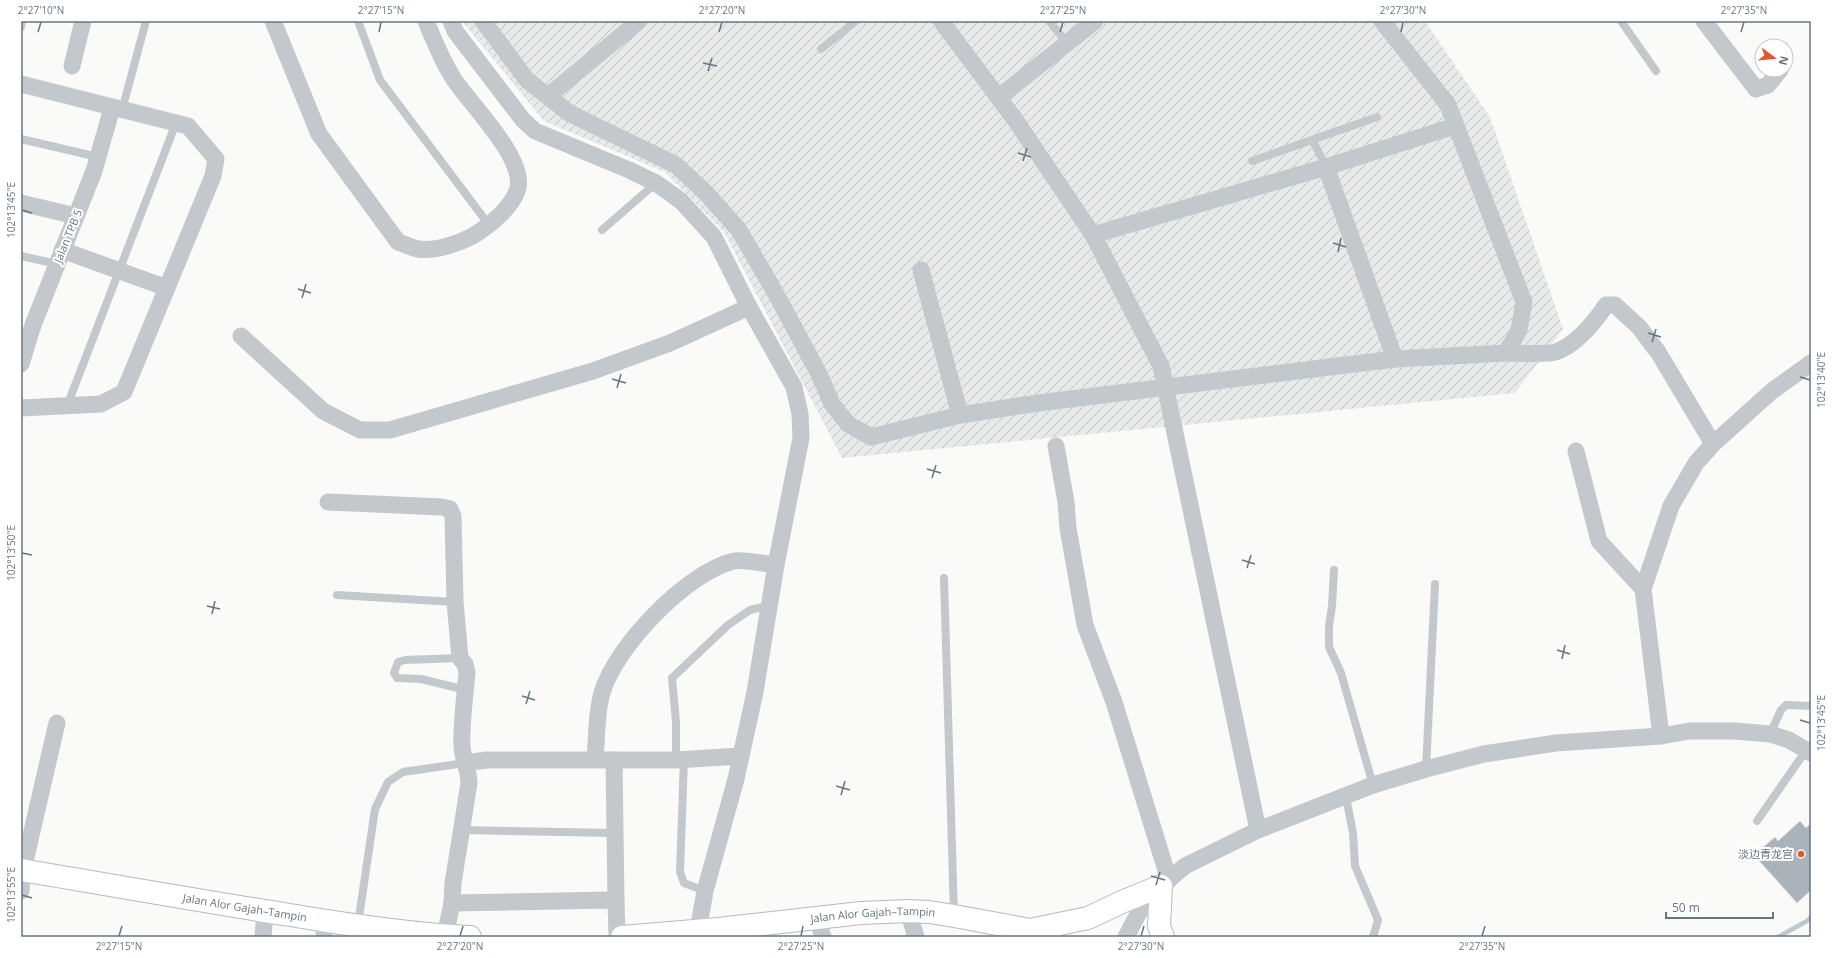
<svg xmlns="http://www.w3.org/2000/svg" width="1832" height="958" font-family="'Open Sans','Noto Sans SC',sans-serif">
	<defs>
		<pattern id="industrial-furrows" width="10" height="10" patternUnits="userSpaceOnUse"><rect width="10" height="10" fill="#e8e9e9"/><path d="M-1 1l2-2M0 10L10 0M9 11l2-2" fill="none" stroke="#c0c1c2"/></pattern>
	</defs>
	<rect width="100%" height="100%" fill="#fafaf8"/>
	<polygon fill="url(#industrial-furrows)" points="462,21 1425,21 1490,117 1563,329 1515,393 842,458 724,232 665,172 544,121"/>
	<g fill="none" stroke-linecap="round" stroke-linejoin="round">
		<polyline stroke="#bbc7cb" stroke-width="4.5" points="1778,937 1807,921 1811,917"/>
	</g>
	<polygon fill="#aab3b9" stroke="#dcdcda" points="1800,821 1806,828 1811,823 1811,890 1797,903 1754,855 1775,837 1778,841"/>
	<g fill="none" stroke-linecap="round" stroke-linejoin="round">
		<defs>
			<g id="primary">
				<path id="s1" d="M21,870C111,885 200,901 290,915C350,925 409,934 470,937"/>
				<polyline points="1030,930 1088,918 1124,901 1161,886 1159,926 1163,937"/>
				<path id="s2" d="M622,937L718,929L861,913L908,911L929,912L954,916L1030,930L1050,937"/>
			</g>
		</defs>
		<use href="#primary" stroke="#b5babe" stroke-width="24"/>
		<g stroke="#c3c8cc" stroke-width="8">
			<polyline points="358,21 380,80 489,225"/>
			<polyline points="1621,21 1656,71"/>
			<polyline points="1050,22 1067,43"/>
			<polyline points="21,27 22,21"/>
			<polyline points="821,49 856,21"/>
			<polyline points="122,110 146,21"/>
			<polyline points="21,139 98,157"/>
			<polyline points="1313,141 1326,167"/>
			<polyline points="1252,161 1377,117"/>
			<polyline points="602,230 656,183"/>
			<polyline points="21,256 57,264"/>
			<polyline points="67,406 176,123"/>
			<polyline points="1334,570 1332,606 1329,626 1329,647 1341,673 1373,785"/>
			<polyline points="944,578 954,915"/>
			<polyline points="337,595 455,602"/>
			<polyline points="460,658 405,660 398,662 394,673 397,678 421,679 466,690"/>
			<polyline points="1770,734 1781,710 1786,705 1811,706"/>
			<polyline points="684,759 680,872 684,883 705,891"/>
			<polyline points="676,760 676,722 672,678 728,625 750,610 770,605"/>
			<polyline points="1426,769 1435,584"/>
			<polyline points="1346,797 1353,833 1355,866 1378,920 1373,937"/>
			<polyline points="1757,821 1807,749"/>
			<polyline points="462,830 614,833"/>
			<polyline points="358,924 375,809 388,782 403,772 465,763"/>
		</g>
		<g stroke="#c3c8cc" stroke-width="17">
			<path d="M273,21L319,134L398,242C405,244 412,248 418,249C436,252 464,242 479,232C493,223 511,207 517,191C529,161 469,103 453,78C442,60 434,41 426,21"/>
			<polyline points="451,21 455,31 523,120 535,131 629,170 656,183 681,201 714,237 749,307 794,387 800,414 801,438 776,565 755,692 736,779 705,891 698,931"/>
			<polyline points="483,21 527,80 569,113 676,165 706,193 739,230 776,294 819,374 832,404 848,424 871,437 960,415 1038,403 1395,359 1506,353 1519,330 1524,302 1448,105 1382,21"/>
			<polyline points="941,21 1016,121 1093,235 1161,366 1258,830"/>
			<polyline points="1704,21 1756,89 1768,85 1780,70"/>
			<polyline points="72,66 83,21"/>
			<polyline points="21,84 188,126 216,159 213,176 124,392 101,404 21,408"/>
			<polyline points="548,96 639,21"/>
			<polyline points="999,97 1095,21"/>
			<polyline points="1326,167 1395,359"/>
			<polyline points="21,203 76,216"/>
			<polyline points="1093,235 1326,167 1455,126"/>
			<polyline points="62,250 167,288"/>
			<polyline points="921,270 960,415"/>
			<polyline points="241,336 323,411 360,430 390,430 593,371 670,343 749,307"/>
			<path d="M1506,353C1517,353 1547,355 1556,352C1577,344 1594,323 1606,305H1615L1639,327L1658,352L1713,444"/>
			<polyline points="21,364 33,325 94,171 112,108"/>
			<polyline points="1056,446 1066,502 1068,528 1085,625 1114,702 1169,880"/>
			<polyline points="1576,451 1599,541 1643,589"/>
			<path d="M328,502L442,507L450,509L453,516L455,602L460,658L465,664L467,672C465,697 461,722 462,747C463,760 469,771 469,783L453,883L452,903"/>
			<polyline points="1661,736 1643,589 1671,506 1696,463 1713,444 1772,391 1811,363"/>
			<path d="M595,759C597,738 596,713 602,693C615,647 687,572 734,561C744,559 765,564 776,565"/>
			<polyline points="614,760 616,900"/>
			<polyline points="465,763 487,760 676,760 740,756"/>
			<polyline points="21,891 23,870 57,723"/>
			<polyline points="908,911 916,937"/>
			<polyline points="817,918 823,937"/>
			<polyline points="445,936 452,903 610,900 616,900 617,937"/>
			<polyline points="263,937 265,911"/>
			<polyline points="324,937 325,921"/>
			<polyline points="1126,937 1138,914 1147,902 1161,886 1185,866 1258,830 1373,785 1426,769 1484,754 1556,743 1661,736 1689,731 1735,731 1770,734 1789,740 1811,753"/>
		</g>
		<use href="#primary" stroke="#fff" stroke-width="22"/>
	</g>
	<path fill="none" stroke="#657683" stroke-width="1.5" d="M38,32L41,22M379,32L381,22M719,32L722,22M1060,32L1063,22M1401,32L1403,22M1741,32L1744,22M703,63L717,66M708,71L712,58M1018,153L1031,157M1023,161L1027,148M22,210L32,213M1333,243L1346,247M1338,252L1341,238M298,289L311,293M302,298L306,284M1648,333L1661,337M1652,342L1656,329M1800,377L1810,380M612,379L626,383M617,388L621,374M927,469L941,473M932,478L936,465M22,553L32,555M1242,560L1255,564M1247,568L1251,555M207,606L220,609M212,614L215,601M1557,650L1570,654M1562,659L1565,645M522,696L535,700M526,704L530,691M1800,720L1810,723M836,786L850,790M841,795L845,781M1151,876L1165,880M1156,885L1160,872M22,895L32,898M119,936L122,926M460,936L463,926M801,936L803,926M1141,936L1144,926M1482,936L1485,926"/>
	<circle fill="#e4572e" stroke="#fff" stroke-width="1.5" cx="1801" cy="854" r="4"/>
	<g text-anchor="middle" stroke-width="4" stroke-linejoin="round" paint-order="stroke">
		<g font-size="11" fill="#657683" stroke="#fff">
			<text transform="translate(68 236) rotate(-68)" y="4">Jalan TPB 5</text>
			<text dy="4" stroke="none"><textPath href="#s1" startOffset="227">Jalan Alor Gajah–Tampin</textPath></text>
			<text dy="4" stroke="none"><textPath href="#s2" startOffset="252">Jalan Alor Gajah–Tampin</textPath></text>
		</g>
		<g font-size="11" fill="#657683" stroke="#fff" text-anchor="end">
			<text x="1793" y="858">淡边青龙宫</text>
		</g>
	</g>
	<rect width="1832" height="958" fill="none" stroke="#ffffff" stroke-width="44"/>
	<g transform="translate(1774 58) rotate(106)"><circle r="19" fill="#ffffff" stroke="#c1c8cd"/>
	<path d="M0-3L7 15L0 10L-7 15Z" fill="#e4572e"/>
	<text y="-6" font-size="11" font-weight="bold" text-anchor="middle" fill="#657683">N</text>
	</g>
	<path d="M1666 912v6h107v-6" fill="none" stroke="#657683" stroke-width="2"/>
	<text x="1672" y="912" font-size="12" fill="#657683" stroke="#ffffff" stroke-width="3" paint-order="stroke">50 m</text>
	<rect x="22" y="22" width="1788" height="914" fill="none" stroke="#657683" stroke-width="1.5"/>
	<g font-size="10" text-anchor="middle" fill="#657683">
		<text x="41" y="14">2°27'10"N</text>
		<text x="381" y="14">2°27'15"N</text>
		<text x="722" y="14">2°27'20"N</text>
		<text x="1063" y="14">2°27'25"N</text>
		<text x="1403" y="14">2°27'30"N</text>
		<text x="1744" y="14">2°27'35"N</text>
		<text transform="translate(11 210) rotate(-90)" y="4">102°13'45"E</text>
		<text transform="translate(1821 380) rotate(-90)" y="4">102°13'40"E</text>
		<text transform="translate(11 553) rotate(-90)" y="4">102°13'50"E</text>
		<text transform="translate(1821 723) rotate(-90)" y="4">102°13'45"E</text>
		<text transform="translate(11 895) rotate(-90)" y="4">102°13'55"E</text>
		<text x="119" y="950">2°27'15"N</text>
		<text x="460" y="950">2°27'20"N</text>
		<text x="801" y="950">2°27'25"N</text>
		<text x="1141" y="950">2°27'30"N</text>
		<text x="1482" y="950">2°27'35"N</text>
	</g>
</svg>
